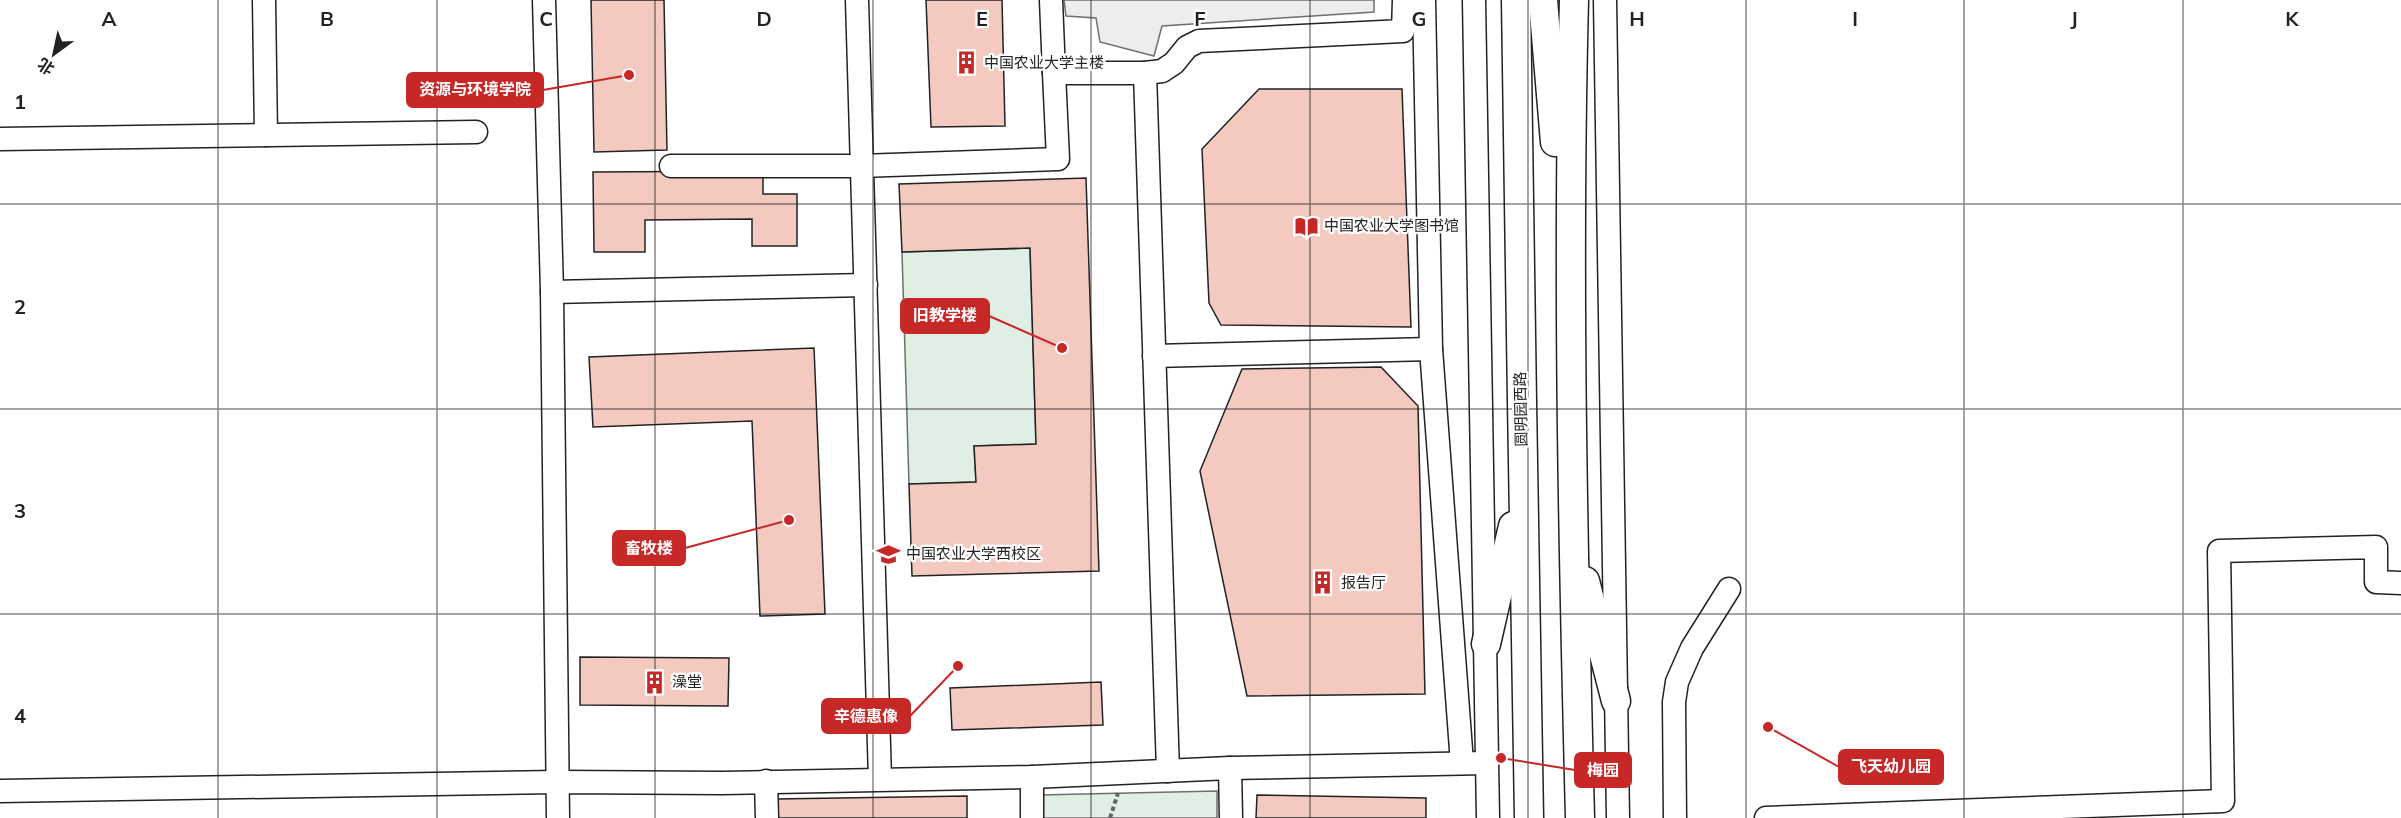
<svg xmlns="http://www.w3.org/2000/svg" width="2401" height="818" font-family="Mulish,'Noto Sans SC',sans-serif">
	<rect width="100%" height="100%" fill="#fff"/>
	<g fill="#e0efe3" stroke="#6f6f6f" stroke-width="1.5">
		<polygon points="1030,248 1036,444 974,446 976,482 909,484 902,252"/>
		<polygon points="1217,791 1217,818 1040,818 1039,795"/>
	</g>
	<polygon fill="#ededed" stroke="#6f6f6f" stroke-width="1.5" points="1064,0 1374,0 1374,12 1162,26 1154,56 1100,42 1096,18 1066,16"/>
	<g fill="#f3c9c0" stroke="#222" stroke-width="1.5">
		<polygon points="591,0 664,0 667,150 594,152"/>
		<polygon points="926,0 1002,0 1005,126 931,127"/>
		<polygon points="1259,89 1402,89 1411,327 1221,325 1209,303 1202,149"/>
		<polygon points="763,171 763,194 797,194 797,246 752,246 752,219 645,220 645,252 594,252 593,172"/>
		<polygon points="1086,178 1099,571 912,576 909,484 976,482 974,446 1036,444 1030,248 902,252 899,184"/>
		<polygon points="814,348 825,614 760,616 752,421 593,427 589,357"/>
		<polygon points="1381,367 1418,406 1425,694 1247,696 1200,471 1242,369"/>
		<polygon points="580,657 729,658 728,706 580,705"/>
		<polygon points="1101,682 1103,725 952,730 950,688"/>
		<polygon points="1257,795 1426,798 1426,818 1256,818"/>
		<polygon points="967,796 967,818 775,818 775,799"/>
	</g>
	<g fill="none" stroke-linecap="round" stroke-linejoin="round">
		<defs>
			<g id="minor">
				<polyline points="264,0 266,135"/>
				<polyline points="544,0 552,292 558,818"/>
				<polyline points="857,0 880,779"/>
				<polyline points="1051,0 1054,73 1145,73 1162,71 1174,63 1187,47 1199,41 1403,31 1404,0"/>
				<polyline points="1424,0 1431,349 1462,763"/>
				<polyline points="1474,0 1488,818"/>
				<polyline points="1605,0 1618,818"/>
				<polyline points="1145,73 1168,771"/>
				<polyline points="0,139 476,132"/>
				<polyline points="671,166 861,166 1058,159 1054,73"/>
				<polyline points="552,292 866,285"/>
				<polyline points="1154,356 1431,349"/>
				<polyline points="1230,768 1231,818"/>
				<polyline points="766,781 767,818"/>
				<polyline points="0,791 557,782 722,783 1032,777 1230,768 1487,763"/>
				<polyline points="1032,818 1032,777"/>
				<polyline points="1675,818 1674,702 1677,682 1692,648 1729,589"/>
				<polyline points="1766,818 2223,801 2219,551 2376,547 2376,582 2401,583"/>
			</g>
			<g id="major">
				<path d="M1516,0C1519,273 1525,545 1529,818"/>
				<polyline points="1543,0 1555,142"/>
				<path d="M1574,0C1567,273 1573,545 1580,818"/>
				<polyline points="1585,581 1616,701"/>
				<polyline points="1486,644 1513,526"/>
			</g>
		</defs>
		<use href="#minor" stroke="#222" stroke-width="25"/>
		<use href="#major" stroke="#222" stroke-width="31"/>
		<polyline stroke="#646464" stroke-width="4" stroke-dasharray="4.5 3" stroke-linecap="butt" points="1110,818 1118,793"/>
		<use href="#minor" stroke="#fff" stroke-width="22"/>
		<use href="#major" stroke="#fff" stroke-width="28"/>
	</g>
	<path fill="none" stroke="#222" stroke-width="1.5" stroke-opacity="0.55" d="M218,0V818M437,0V818M655,0V818M873,0V818M1091,0V818M1310,0V818M1528,0V818M1746,0V818M1964,0V818M2183,0V818M0,204H2401M0,409H2401M0,614H2401"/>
	<defs>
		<symbol id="building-bare" viewBox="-9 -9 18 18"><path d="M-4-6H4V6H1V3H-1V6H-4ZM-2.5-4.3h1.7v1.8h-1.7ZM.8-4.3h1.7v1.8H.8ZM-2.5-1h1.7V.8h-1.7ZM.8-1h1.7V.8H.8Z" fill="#c62828" stroke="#fff" stroke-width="2.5" paint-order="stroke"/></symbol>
		<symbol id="library-bare" viewBox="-9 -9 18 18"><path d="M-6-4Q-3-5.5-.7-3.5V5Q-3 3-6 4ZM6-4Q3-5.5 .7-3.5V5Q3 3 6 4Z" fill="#c62828" stroke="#fff" stroke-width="2.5" paint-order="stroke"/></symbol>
		<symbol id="university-bare" viewBox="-9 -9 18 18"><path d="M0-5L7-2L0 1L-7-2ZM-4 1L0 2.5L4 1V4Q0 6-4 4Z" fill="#c62828" stroke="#fff" stroke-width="2.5" paint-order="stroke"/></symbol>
	</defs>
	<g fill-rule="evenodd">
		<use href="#building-bare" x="950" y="46" width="33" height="33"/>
		<use href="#library-bare" x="1290" y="210" width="33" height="33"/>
		<use href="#university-bare" x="872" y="538" width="33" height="33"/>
		<use href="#building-bare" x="1306" y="566" width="33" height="33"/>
		<use href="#building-bare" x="638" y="666" width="33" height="33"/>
	</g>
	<g text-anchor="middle" stroke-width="4.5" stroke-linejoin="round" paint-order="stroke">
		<g font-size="15" fill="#222" stroke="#fff" text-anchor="start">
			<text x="984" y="68">中国农业大学主楼</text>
			<text x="1324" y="231">中国农业大学图书馆</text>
			<text x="906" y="559">中国农业大学西校区</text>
			<text x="1341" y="588">报告厅</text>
			<text x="672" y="687">澡堂</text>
		</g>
		<g font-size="15" fill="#222" stroke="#fff">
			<text transform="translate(1521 409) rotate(-91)" y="5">圆明园西路</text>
		</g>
	</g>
	<g font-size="20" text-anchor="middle" font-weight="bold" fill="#222" stroke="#fff" stroke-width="4.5" stroke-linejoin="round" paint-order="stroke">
		<text x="109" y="26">A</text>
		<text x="327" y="26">B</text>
		<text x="546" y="26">C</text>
		<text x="764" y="26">D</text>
		<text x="982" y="26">E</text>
		<text x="1200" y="26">F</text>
		<text x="1419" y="26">G</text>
		<text x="1637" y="26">H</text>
		<text x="1855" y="26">I</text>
		<text x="2074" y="26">J</text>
		<text x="2292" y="26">K</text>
		<text x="20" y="109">1</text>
		<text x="20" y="314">2</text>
		<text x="20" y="518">3</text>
		<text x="20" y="723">4</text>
	</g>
	<path fill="none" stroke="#c62828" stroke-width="2" d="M629 75L543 90M1062 348L989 316M789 520L685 548M958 666L910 716M1768 727L1839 767M1501 758L1575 770"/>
	<g fill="#c62828" stroke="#fff" stroke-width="2">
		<circle cx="629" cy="75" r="6"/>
		<circle cx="1062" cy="348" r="6"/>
		<circle cx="789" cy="520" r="6"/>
		<circle cx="958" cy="666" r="6"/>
		<circle cx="1768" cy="727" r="6"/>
		<circle cx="1501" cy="758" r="6"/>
	</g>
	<g fill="#c62828" stroke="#c62828" stroke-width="2">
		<rect x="407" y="73" width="136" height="34" rx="6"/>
		<rect x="901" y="299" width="88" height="34" rx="6"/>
		<rect x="613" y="531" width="72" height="34" rx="6"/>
		<rect x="822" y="699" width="88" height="34" rx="6"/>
		<rect x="1839" y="750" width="104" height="34" rx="6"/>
		<rect x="1575" y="753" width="56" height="34" rx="6"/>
	</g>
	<g font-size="16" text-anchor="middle" font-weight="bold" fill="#fff">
		<text x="475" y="95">资源与环境学院</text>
		<text x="945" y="321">旧教学楼</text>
		<text x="649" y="554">畜牧楼</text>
		<text x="866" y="722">辛德惠像</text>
		<text x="1891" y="772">飞天幼儿园</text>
		<text x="1603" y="776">梅园</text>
	</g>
	<g transform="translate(54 54) rotate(213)" stroke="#ffffff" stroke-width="4.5" paint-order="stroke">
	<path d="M0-4.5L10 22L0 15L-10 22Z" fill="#222222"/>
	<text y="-9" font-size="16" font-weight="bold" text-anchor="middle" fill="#222222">北</text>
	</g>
</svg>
